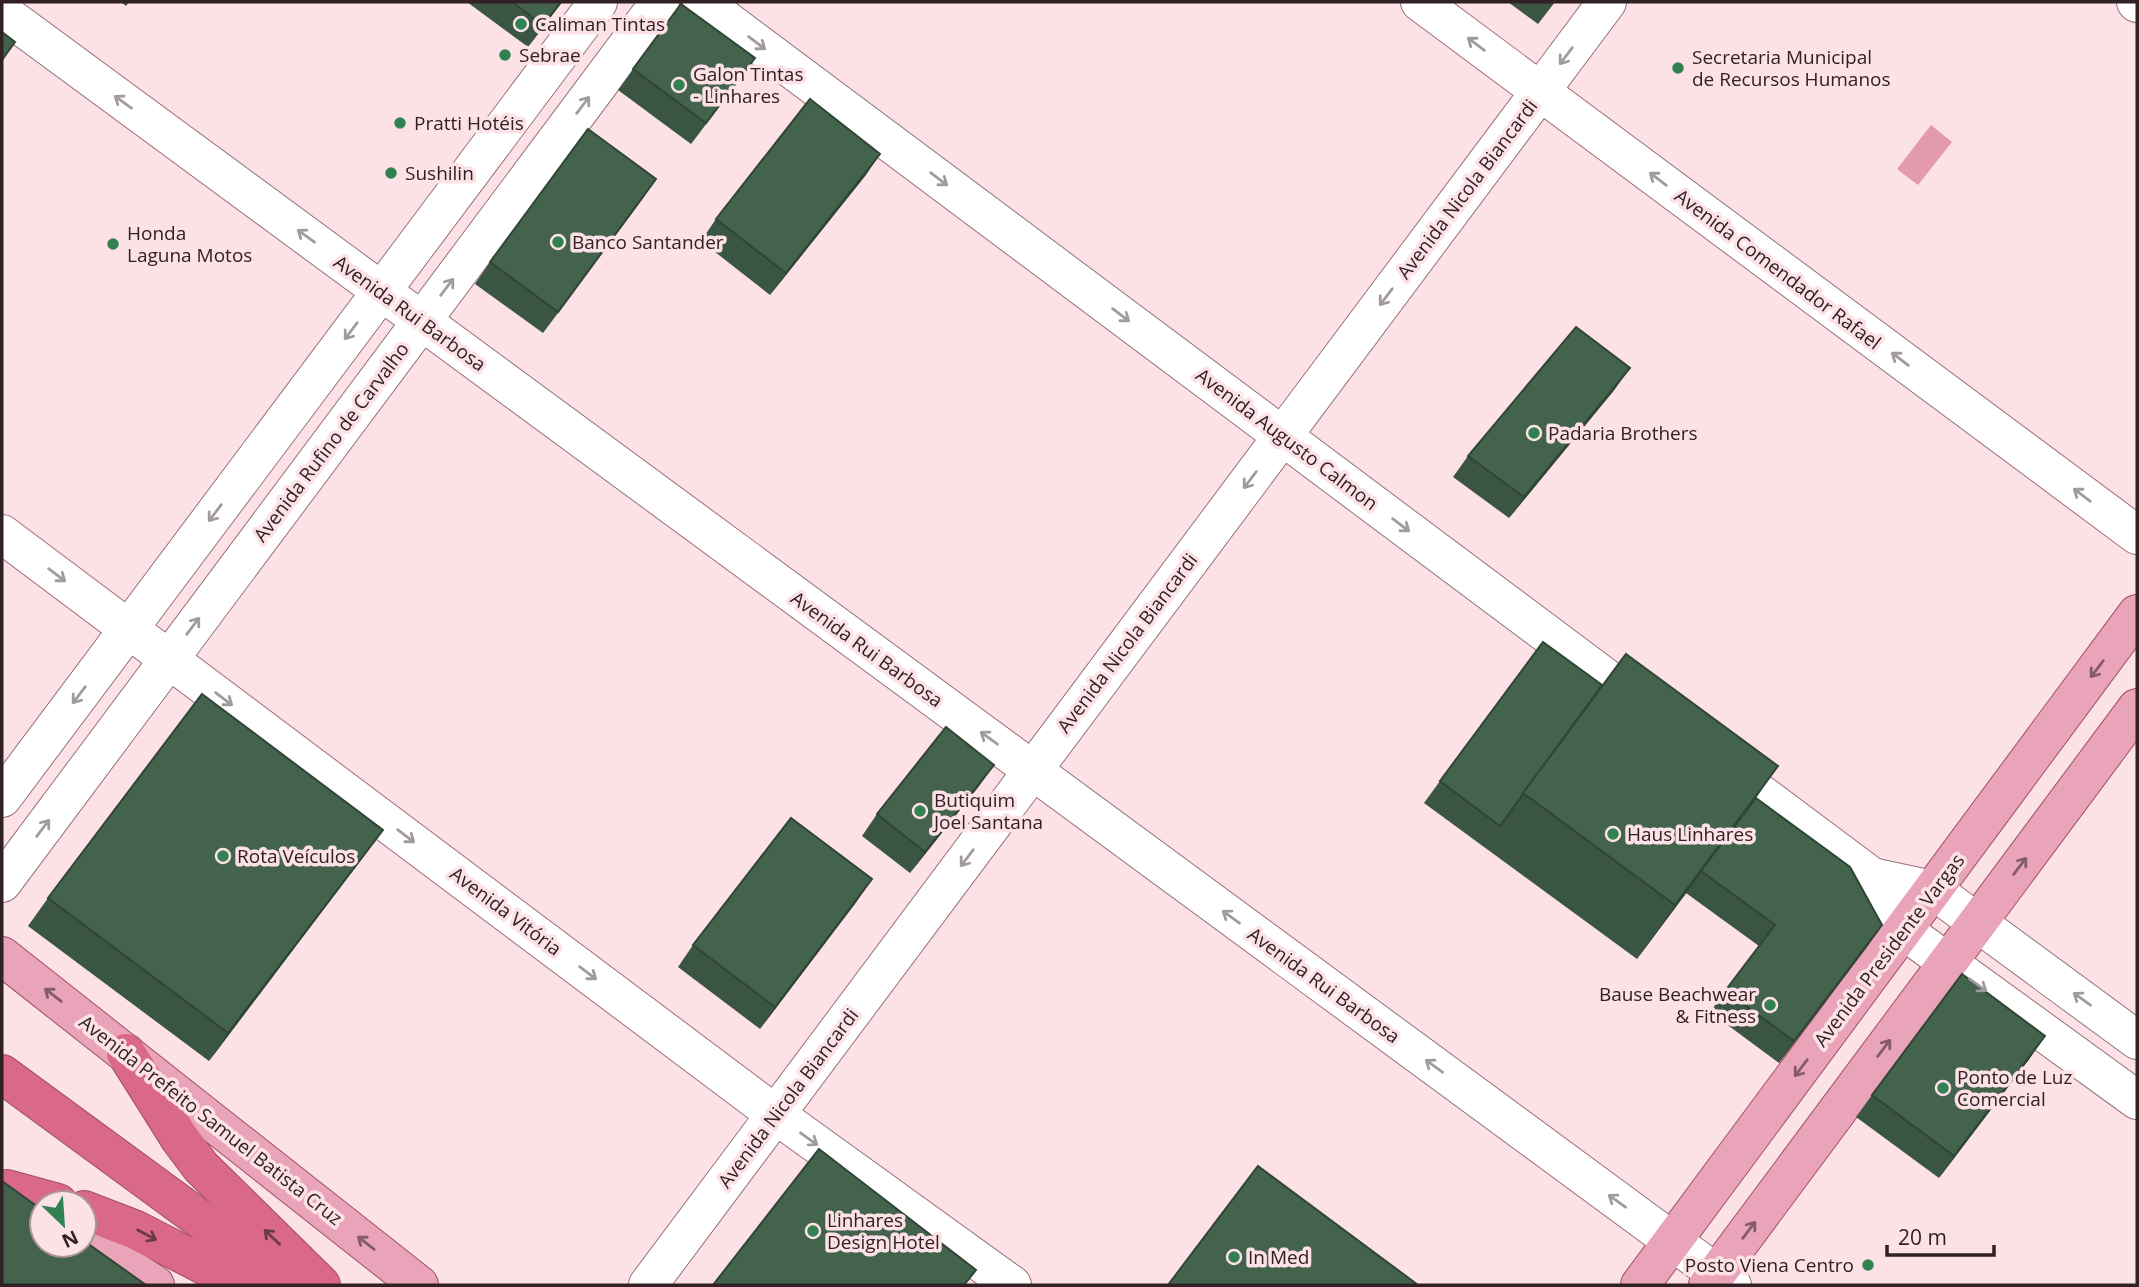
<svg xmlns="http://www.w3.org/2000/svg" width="2139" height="1287" font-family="'Open Sans',sans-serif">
	<rect width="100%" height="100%" fill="#fce2e7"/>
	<polygon fill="#e29aac" points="1931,125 1952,142 1918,185 1897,169"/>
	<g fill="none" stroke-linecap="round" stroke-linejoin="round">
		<defs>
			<g id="minor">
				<polyline points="702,2 1650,711"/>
				<polyline points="1420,2 2137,535"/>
				<polyline points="2136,2 2137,3"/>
				<polyline points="2,12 1732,1285"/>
				<polyline points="2,534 775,1114 1012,1285"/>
				<polyline points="1718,762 1872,877 1903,930 2137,1100"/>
				<polyline points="2,798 598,2"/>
				<polyline points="1872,877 1933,890 2137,1040"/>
				<polyline points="2,883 660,2"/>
				<polyline points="648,1285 1607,2"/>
			</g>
			<g id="major">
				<polyline points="2,956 419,1285"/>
				<polyline points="84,1239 155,1285"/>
				<polyline points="1640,1285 2137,614"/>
				<polyline points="1708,1285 2137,708"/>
			</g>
			<g id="highway">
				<polyline points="126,1053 180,1139 201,1167 321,1285"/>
				<polyline points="2,1074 290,1285"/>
				<polyline points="7,1189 58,1203"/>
				<polyline points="84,1210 136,1230 243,1285"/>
			</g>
		</defs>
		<use href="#minor" stroke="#98717a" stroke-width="40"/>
		<use href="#major" stroke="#9f4f67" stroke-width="40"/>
		<use href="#highway" stroke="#9f4f67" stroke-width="40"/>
		<use href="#minor" stroke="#fff" stroke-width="38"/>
		<use href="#major" stroke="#e9a4b9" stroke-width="38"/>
		<use href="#highway" stroke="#da688a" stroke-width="38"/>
	</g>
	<g fill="#3a5542">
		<polygon points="121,2 129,2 126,6"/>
		<polygon points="467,2 562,2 528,47"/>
		<polygon points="1508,2 1555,2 1538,24"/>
		<polygon points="755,58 691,144 618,90 633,69"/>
		<polygon points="880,154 865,176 770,295 701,241 716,219"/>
		<polygon points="656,179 543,333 475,284 490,262"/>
		<polygon points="1615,389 1509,518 1453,477 1468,456"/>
		<polygon points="994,765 979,786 910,873 862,836 877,814"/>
		<polygon points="1440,781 1756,798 1882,925 1779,1063 1710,1012 1759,946 1686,893 1637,959 1424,803"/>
		<polygon points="363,857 209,1061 28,926 48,898"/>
		<polygon points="857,901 760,1029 678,967 693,945"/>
		<polygon points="2030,1058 1939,1178 1856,1117 1872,1095"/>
	</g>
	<g fill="#304536">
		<polygon points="561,2 562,2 528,47 543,25"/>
		<polygon points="755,58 739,80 691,144 706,123"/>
		<polygon points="880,154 865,176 770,295 786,273"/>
		<polygon points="656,179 641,201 543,333 558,312"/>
		<polygon points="1630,368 1615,389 1509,518 1524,497"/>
		<polygon points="994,765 979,786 910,873 925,852"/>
		<polygon points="1778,766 1741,820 1637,959 1675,905"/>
		<polygon points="383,830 363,857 209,1061 228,1033"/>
		<polygon points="872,879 857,901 760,1029 775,1007"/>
		<polygon points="1882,925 1867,947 1779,1063 1794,1041"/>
		<polygon points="2045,1036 2030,1058 1939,1178 1954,1156"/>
	</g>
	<g fill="#44634d" stroke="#304536" stroke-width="2">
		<polygon points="512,2 561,2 543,25"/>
		<polygon points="681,4 755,58 706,123 633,69"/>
		<polygon points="2,32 15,42 2,60"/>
		<polygon points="810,99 880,154 786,273 716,219"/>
		<polygon points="588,129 656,179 558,312 490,262"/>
		<polygon points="1576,327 1630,368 1524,497 1468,456"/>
		<polygon points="1543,642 1602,685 1500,826 1440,781"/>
		<polygon points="1626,654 1778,766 1675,905 1523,793"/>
		<polygon points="202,694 383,830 228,1033 48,898"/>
		<polygon points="946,727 994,765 925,852 877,814"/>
		<polygon points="1756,798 1850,867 1882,925 1794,1041 1725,991 1775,925 1701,871"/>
		<polygon points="791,818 872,879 775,1007 693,945"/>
		<polygon points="1962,974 2045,1036 1954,1156 1872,1095"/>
		<polygon points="819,1149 976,1270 964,1285 713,1285"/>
		<polygon points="1258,1166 1418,1285 1168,1285"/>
		<polygon points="2,1181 42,1210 42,1245 84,1245 84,1241 146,1285 2,1285"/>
	</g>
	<defs><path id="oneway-shaft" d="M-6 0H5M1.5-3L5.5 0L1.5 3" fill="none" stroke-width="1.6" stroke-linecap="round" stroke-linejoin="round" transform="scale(1.75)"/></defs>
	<g stroke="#a29b9d">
		<use href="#oneway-shaft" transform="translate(757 43) rotate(37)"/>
		<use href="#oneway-shaft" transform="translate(1476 44) rotate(-143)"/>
		<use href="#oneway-shaft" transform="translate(1566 56) rotate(127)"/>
		<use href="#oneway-shaft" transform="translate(123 102) rotate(-144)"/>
		<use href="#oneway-shaft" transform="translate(583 105) rotate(-53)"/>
		<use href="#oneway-shaft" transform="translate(939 179) rotate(37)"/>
		<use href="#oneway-shaft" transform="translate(1658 179) rotate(-143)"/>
		<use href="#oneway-shaft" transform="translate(306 236) rotate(-144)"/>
		<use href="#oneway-shaft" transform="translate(447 287) rotate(-53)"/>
		<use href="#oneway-shaft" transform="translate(1386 297) rotate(127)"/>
		<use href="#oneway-shaft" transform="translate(1121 315) rotate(37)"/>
		<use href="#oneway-shaft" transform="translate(351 331) rotate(127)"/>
		<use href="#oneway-shaft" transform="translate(1900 359) rotate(-143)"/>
		<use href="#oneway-shaft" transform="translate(1250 480) rotate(127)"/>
		<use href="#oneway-shaft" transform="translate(2082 495) rotate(-143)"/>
		<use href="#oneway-shaft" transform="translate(215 513) rotate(127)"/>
		<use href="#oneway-shaft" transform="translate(1401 525) rotate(37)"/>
		<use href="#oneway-shaft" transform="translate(57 575) rotate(37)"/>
		<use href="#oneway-shaft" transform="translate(193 626) rotate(-53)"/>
		<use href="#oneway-shaft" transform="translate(79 695) rotate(127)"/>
		<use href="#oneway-shaft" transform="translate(224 699) rotate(37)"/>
		<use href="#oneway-shaft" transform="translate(989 738) rotate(-144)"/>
		<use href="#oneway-shaft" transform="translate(43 828) rotate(-53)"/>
		<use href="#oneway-shaft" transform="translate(406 836) rotate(37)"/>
		<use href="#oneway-shaft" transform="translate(967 858) rotate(127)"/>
		<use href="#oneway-shaft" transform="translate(1231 917) rotate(-144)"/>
		<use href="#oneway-shaft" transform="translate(588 973) rotate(37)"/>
		<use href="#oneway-shaft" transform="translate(1978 985) rotate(36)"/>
		<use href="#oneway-shaft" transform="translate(2082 999) rotate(-144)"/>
		<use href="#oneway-shaft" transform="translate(1434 1066) rotate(-144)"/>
		<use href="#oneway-shaft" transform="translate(809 1139) rotate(36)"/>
		<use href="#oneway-shaft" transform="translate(1617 1201) rotate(-144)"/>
	</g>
	<g stroke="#845c68">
		<use href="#oneway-shaft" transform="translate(2097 669) rotate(127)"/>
		<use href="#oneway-shaft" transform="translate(2020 866) rotate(-53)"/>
		<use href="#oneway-shaft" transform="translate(53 995) rotate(-142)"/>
		<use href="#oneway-shaft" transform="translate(1884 1048) rotate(-53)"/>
		<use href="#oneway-shaft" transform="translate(1801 1068) rotate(127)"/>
		<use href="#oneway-shaft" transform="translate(1749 1230) rotate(-53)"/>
		<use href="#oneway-shaft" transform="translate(366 1243) rotate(-142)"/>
	</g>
	<g stroke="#6c3a48">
		<use href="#oneway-shaft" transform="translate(147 1235) rotate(28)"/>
		<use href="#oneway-shaft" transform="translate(272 1237) rotate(-136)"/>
	</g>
	<g fill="#328151" stroke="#fce2e7" stroke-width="2.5">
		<circle cx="521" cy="24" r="7"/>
		<circle cx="505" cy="55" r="7"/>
		<circle cx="1678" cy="68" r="7"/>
		<circle cx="679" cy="85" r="7"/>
		<circle cx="400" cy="123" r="7"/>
		<circle cx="391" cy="173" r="7"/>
		<circle cx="558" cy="242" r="7"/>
		<circle cx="113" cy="244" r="7"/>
		<circle cx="1534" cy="433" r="7"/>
		<circle cx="920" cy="811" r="7"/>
		<circle cx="1613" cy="834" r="7"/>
		<circle cx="223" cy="856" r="7"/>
		<circle cx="1770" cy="1005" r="7"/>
		<circle cx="1943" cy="1088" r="7"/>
		<circle cx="813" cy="1231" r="7"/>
		<circle cx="1234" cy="1257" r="7"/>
		<circle cx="1868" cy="1265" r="7"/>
	</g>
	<g text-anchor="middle" stroke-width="7" stroke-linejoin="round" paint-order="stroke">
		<g font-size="19" fill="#312125" stroke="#fce2e7" text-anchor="start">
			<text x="535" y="31">Caliman Tintas</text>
			<text x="519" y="62">Sebrae</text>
			<text x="1692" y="64">Secretaria Municipal<tspan x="1692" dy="22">de Recursos Humanos</tspan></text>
			<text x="693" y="81">Galon Tintas<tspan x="693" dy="22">- Linhares</tspan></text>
			<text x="414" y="130">Pratti Hotéis</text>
			<text x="405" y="180">Sushilin</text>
			<text x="127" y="240">Honda<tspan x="127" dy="22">Laguna Motos</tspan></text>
			<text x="572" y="249">Banco Santander</text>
			<text x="1548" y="440">Padaria Brothers</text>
			<text x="934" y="807">Butiquim<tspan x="934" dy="22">Joel Santana</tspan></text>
			<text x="1627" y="841">Haus Linhares</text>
			<text x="237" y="863">Rota Veículos</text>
			<text x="1756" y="1001" text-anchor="end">Bause Beachwear<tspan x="1756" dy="22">&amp; Fitness</tspan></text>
			<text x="1957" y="1084">Ponto de Luz<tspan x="1957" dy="22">Comercial</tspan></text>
			<text x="827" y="1227">Linhares<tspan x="827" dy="22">Design Hotel</tspan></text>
			<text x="1248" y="1264">In Med</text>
			<text x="1854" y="1272" text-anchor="end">Posto Viena Centro</text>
		</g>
		<g font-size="19" fill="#312125" stroke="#fce2e7">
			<text transform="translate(1467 189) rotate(-53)" y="7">Avenida Nicola Biancardi</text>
			<text transform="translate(1778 269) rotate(37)" y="7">Avenida Comendador Rafael</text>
			<text transform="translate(410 313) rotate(36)" y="7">Avenida Rui Barbosa</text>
			<text transform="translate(1287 439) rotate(37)" y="7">Avenida Augusto Calmon</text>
			<text transform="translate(331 442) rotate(-53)" y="7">Avenida Rufino de Carvalho</text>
			<text transform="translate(1127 643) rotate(-53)" y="7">Avenida Nicola Biancardi</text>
			<text transform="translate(867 649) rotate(36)" y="7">Avenida Rui Barbosa</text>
			<text transform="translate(506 911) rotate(37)" y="7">Avenida Vitória</text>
			<text transform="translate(1889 950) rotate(-53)" y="7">Avenida Presidente Vargas</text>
			<text transform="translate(1324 985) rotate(36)" y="7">Avenida Rui Barbosa</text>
			<text transform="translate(788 1098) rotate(-53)" y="7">Avenida Nicola Biancardi</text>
			<text transform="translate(211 1120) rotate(38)" y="7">Avenida Prefeito Samuel Batista Cruz</text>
		</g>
	</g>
	<rect width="2139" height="1287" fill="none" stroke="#312125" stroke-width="7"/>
	<g transform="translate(63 1224) rotate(155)"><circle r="33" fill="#fce2e7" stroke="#ab9599" stroke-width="2"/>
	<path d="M0-5L12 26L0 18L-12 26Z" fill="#328151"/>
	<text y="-10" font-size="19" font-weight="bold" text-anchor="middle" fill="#312125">N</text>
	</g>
	<path d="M1887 1245v10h107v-10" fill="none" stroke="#312125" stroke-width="3.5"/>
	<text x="1898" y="1245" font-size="21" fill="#312125" stroke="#fce2e7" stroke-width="5" paint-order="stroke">20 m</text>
</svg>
